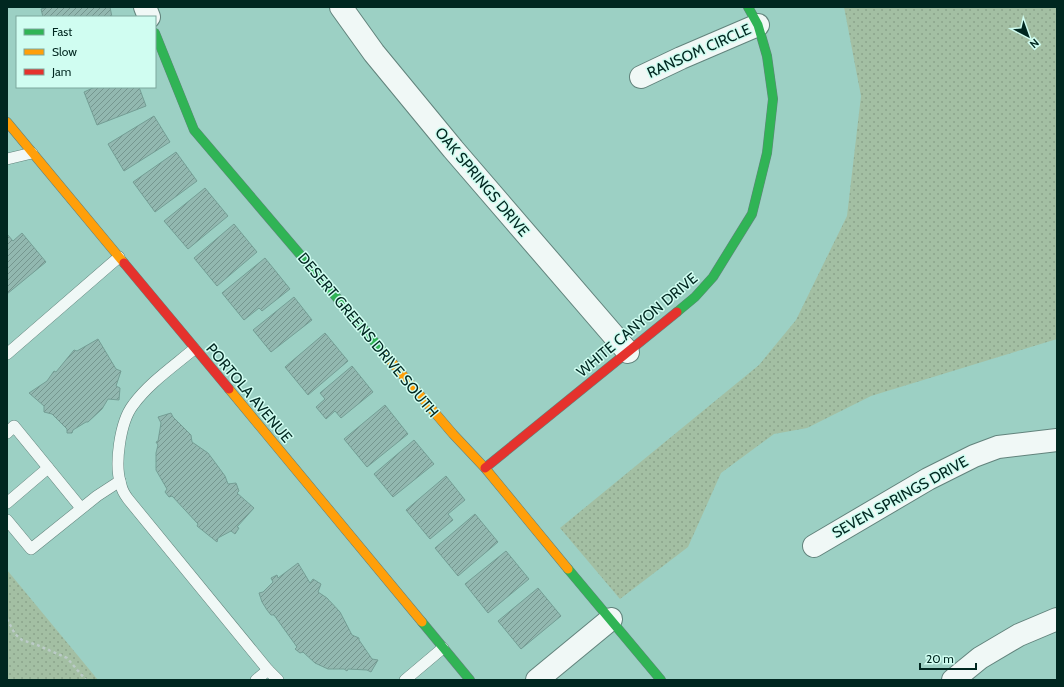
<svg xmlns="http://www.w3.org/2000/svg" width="1064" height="687" font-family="Cabin,sans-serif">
	<defs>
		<pattern id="grass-dots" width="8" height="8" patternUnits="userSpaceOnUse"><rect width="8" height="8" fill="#a3bfa3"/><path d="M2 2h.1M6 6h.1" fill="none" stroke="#8ba48c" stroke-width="1.8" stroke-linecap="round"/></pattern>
		<pattern id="building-hatch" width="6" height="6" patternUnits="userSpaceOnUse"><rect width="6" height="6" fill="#92b8b0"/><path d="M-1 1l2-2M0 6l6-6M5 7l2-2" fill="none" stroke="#75968f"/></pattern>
	</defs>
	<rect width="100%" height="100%" fill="#9cd0c4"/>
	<g fill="url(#grass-dots)">
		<polygon points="844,7 1057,7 1057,339 871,396 807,428 774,434 721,473 688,547 620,599 560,528 759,365 796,320 847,216 861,96"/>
		<polygon points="7,570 98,680 7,680"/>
	</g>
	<g fill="url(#building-hatch)" stroke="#749e95">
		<polygon points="49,7 110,7 112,17 43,17 41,9"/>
		<polygon points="95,87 139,87 146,106 97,125 84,92"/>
		<polygon points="154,116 170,142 124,171 108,144"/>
		<polygon points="176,152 197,181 155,212 133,182"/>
		<polygon points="205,188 228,216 188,249 164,221"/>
		<polygon points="234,224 257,252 217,286 194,258"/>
		<polygon points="22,233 46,262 7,294 7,234 13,241"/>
		<polygon points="265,258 290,289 262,311 259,308 244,320 222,293"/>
		<polygon points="294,297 312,320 271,352 253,330"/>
		<polygon points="325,333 348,361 308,395 285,367"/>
		<polygon points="98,339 116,369 121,371 116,386 120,388 119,400 108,399 102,409 88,422 86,422 73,430 72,433 67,433 67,429 52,414 44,412 44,406 29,393 47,381 54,371 56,372 74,350 77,351"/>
		<polygon points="352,366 373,392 341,418 335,411 326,419 316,407 325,399 320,393"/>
		<polygon points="385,405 408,434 367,467 344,439"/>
		<polygon points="171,413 173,417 191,435 192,442 208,453 214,461 225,476 228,484 236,483 239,491 237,493 254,508 237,527 239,528 235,534 231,531 218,538 217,542 197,526 198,524 172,496 169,497 165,492 167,489 156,470 156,453 158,445 156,442 158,441 161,423 158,417"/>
		<polygon points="414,440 434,464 393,497 374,474"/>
		<polygon points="446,476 465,500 448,514 453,520 430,539 406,510"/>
		<polygon points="475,514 498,542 458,576 435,548"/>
		<polygon points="506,551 529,579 488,613 465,584"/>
		<polygon points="298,563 310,583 313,579 321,584 318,592 327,598 340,612 352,635 359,638 359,640 372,659 378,660 371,672 367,670 348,669 347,671 344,669 328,669 315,663 303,652 300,653 295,649 297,647 274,615 271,615 267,610 262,602 259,593 263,592 273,582 271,578 277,575 278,578"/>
		<polygon points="538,588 561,616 521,649 498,621"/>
	</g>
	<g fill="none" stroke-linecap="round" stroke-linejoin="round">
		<defs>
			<g id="lane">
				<polyline points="7,159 32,153"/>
				<path d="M194,349C174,366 149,383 133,405C120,422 114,465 121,485C122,490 125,495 128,499L268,670L278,680"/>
				<polyline points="7,354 119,257"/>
				<polyline points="7,433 14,426 81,508"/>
				<polyline points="7,503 48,468"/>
				<polyline points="7,520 31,549 97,496 120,481"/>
				<polyline points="256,680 268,670"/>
				<polyline points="405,680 443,648"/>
			</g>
			<g id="street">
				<polyline points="145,7 149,17"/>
				<polyline points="341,7 374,53 453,149 628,352"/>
				<polyline points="641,77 681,58 758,25"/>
				<polyline points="814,546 928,479 974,456 998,447 1057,440"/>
				<polyline points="537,680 611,619"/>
				<polyline points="953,680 980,658 1019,635 1057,619"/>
			</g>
			<g id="fast">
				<polyline points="155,33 194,130 384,353"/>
				<polyline points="677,312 695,297 713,277 752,214 767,153 773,99 767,56 758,25 748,7"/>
				<polyline points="568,569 661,680"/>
				<polyline points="422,622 470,680"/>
			</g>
			<g id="slow">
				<polyline points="7,122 124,263"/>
				<polyline points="384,353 453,434 485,468 568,569"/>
				<polyline points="229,389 422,622"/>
			</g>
			<g id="jam">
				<polyline points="124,263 229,389"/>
				<polyline points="485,468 677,312"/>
			</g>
		</defs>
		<use href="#lane" stroke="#62837c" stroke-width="12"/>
		<use href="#street" stroke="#62837c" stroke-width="24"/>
		<use href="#fast" stroke="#62837c" stroke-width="10"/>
		<use href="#slow" stroke="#62837c" stroke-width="10"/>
		<use href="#jam" stroke="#62837c" stroke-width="10"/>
		<polyline stroke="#bbcbc7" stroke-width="2.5" stroke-dasharray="3 3" stroke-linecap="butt" points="7,619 15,634 22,640 37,645 67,658 86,680"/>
		<use href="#lane" stroke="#f0f8f6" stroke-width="11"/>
		<use href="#street" stroke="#f0f8f6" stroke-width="22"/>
		<use href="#fast" stroke="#30b455" stroke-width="9"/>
		<use href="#slow" stroke="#ff9f0a" stroke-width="9"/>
		<use href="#jam" stroke="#e5322d" stroke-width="9"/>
	</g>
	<g text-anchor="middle" stroke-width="3" stroke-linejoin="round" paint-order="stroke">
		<g font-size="15" fill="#002720" stroke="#d0fdf1">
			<text transform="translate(699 51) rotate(-24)" y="5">RANSOM CIRCLE</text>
			<text transform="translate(482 182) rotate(50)" y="5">OAK SPRINGS DRIVE</text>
			<text transform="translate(637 325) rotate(-40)" y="5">WHITE CANYON DRIVE</text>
			<text transform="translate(368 335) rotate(50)" y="5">DESERT GREENS DRIVE SOUTH</text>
			<text transform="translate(249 393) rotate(50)" y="5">PORTOLA AVENUE</text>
			<text transform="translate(900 497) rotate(-29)" y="5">SEVEN SPRINGS DRIVE</text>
		</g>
	</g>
	<rect width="1064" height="687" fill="none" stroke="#002720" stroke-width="16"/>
	<rect x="16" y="16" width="140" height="72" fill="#d0fdf1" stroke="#7da79d"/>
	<rect x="24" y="29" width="20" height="6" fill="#30b455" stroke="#7da79d"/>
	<text x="52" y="36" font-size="12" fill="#002720">Fast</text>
	<rect x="24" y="49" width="20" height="6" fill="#ff9f0a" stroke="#7da79d"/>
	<text x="52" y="56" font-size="12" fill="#002720">Slow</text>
	<rect x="24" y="69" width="20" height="6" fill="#e5322d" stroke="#7da79d"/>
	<text x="52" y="76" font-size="12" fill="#002720">Jam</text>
	<g transform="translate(1028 36) rotate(139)" stroke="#d0fdf1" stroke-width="3" paint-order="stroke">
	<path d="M0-3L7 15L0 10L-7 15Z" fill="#002720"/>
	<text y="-6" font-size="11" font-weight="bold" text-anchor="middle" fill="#002720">N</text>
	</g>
	<path d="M920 663v6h56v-6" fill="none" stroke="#002720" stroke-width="2"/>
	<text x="926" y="663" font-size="12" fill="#002720" stroke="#d0fdf1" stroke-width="3" paint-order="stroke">20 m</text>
</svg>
